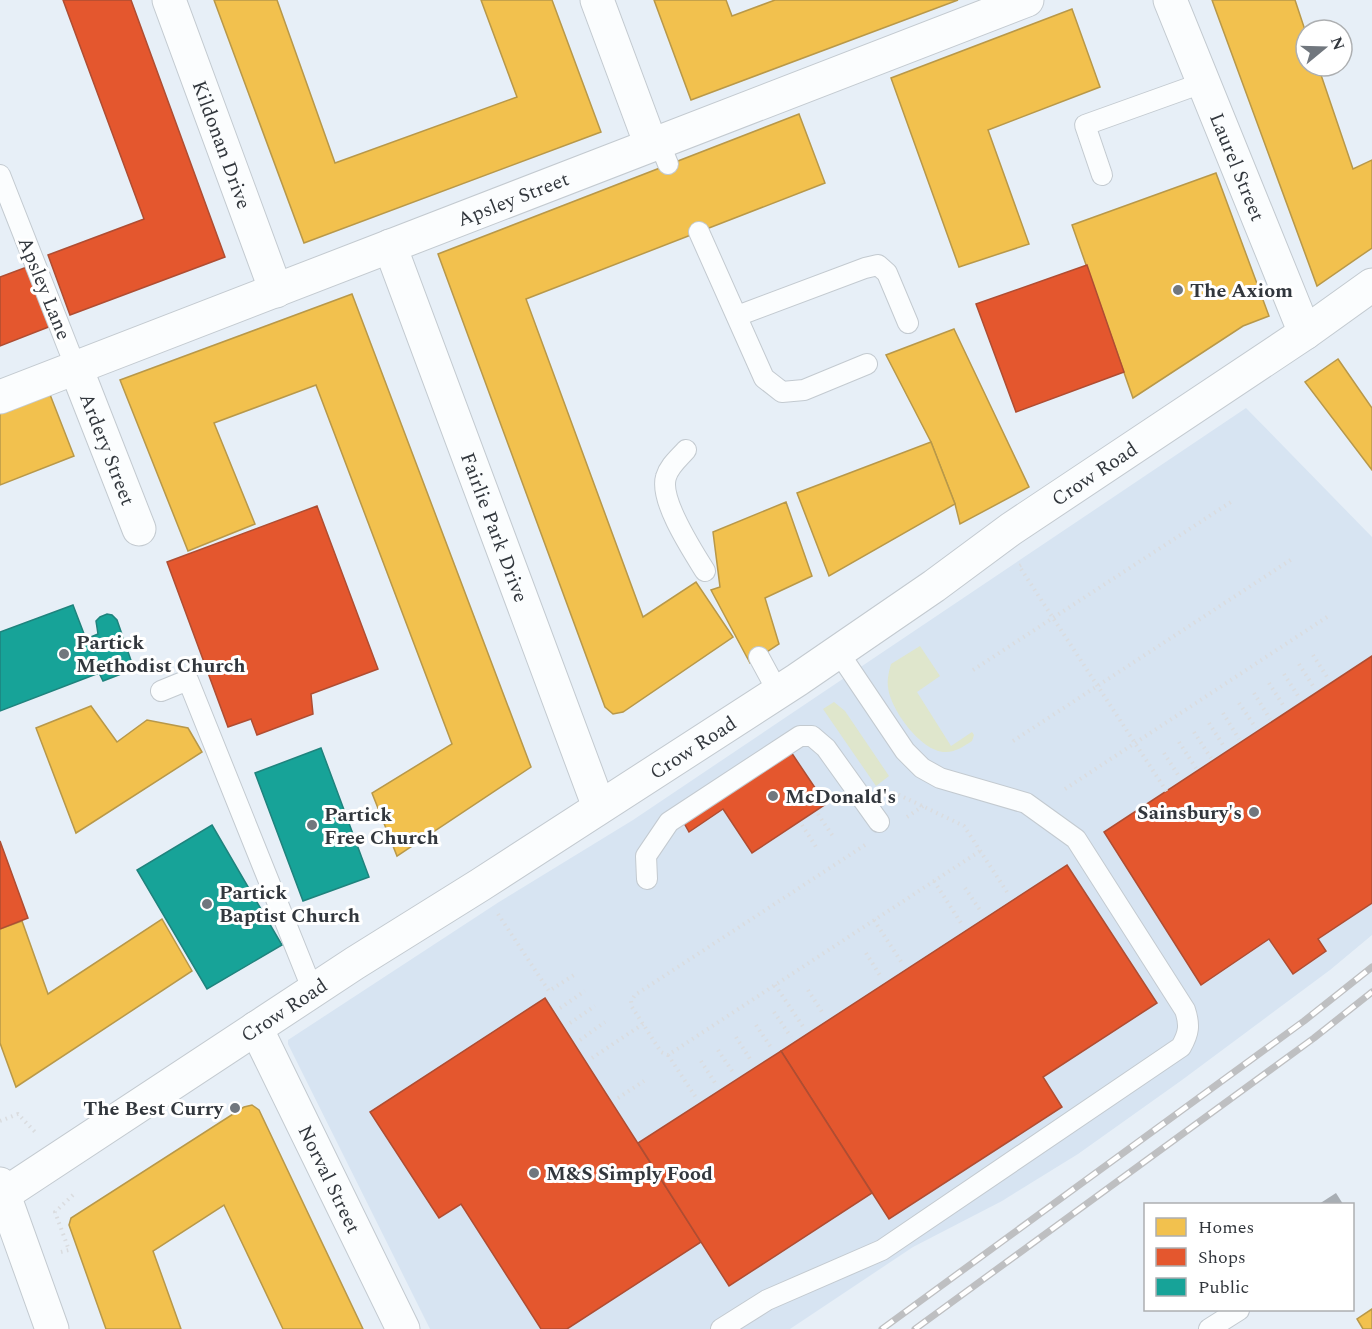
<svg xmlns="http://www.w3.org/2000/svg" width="1372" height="1329" font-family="Spectral,serif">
	<rect width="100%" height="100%" fill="#e7eff7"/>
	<polygon fill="#d7e4f2" points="1246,408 1372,537 1372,935 1330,970 1182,1080 1078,1154 1002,1201 913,1247 790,1329 430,1329 288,1044 288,1040 499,902 633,820"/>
	<g fill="#dfe6cc">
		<path d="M920,646L940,676L917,692L951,746L972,732L974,735L972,741C964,746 956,752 946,752C922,753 890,709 888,687C887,679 889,671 891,664Z"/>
		<polygon points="834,702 845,711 889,776 876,786 823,709"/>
	</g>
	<g fill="#f2c14e" stroke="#b89849" stroke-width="1.5">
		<polygon points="214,0 277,0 335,163 517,97 481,0 552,0 601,132 304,243"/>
		<polygon points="654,0 726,0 732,16 775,0 958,0 691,100"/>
		<polygon points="1212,0 1295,0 1306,33 1306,66 1318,66 1353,169 1372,160 1372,248 1317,286"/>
		<polygon points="1072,9 1100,87 988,130 1029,244 959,267 891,78"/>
		<polygon points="799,114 825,183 526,299 643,617 696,582 733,637 623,712 613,714 605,707 438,254"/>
		<polygon points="1216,173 1269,316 1243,326 1133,398 1072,225"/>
		<polygon points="352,294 531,767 397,856 372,793 452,744 316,385 214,423 255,524 188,551 120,380"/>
		<polygon points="954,329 1029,487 960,524 955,504 931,442 886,355"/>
		<polygon points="1338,359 1372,408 1372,470 1305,382"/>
		<polygon points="49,392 74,456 0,485 0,411"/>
		<polygon points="931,442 955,504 829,576 797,493"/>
		<polygon points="786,502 812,576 765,598 779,644 750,663 711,590 720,587 713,532"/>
		<polygon points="91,706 117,742 147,720 188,728 202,752 76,833 36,728"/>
		<polygon points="162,919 192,971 16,1087 0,1043 0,929 22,921 48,994"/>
		<polygon points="252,1105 259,1110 363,1329 283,1329 224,1205 153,1251 181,1329 106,1329 69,1225 71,1218 244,1107"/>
		<polygon points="1372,1309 1372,1329 1363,1329 1357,1319"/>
	</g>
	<g fill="#e4572e" stroke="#af4d32" stroke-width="1.5">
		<polygon points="63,0 131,0 225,257 70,315 48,255 144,219"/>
		<polygon points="1087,265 1124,372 1016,412 976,304"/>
		<polygon points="27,267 51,326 0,346 0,277"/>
		<polygon points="317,506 378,669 311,694 313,714 257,735 251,719 228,727 167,562"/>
		<polygon points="1372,656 1372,903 1318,939 1326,951 1293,974 1269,939 1201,985 1104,832"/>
		<polygon points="791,752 826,804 752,853 723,809 689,832 684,823"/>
		<polygon points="0,841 28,918 0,929"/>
		<polygon points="1067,865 1157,1003 1043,1077 1062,1107 889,1219 781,1051"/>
		<polygon points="545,998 701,1242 567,1329 541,1329 461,1204 439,1218 370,1112"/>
		<polygon points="781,1051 872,1193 729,1286 638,1143"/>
	</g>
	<g fill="#17a398" stroke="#1f837d" stroke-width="1.5">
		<polygon points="73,605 86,639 98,634 96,621 100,617 107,614 112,615 117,620 134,669 103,681 99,673 0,711 0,632"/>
		<polygon points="321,748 369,877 303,901 255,773"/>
		<polygon points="212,825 282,945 207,989 137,870"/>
	</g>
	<polygon fill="#a8aeb4" points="1336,1193 1343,1204 1319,1204"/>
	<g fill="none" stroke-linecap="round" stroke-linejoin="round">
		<defs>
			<g id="service">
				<polyline points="659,142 668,164"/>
				<polyline points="0,175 76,368"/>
				<polyline points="1102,175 1085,125 1205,82"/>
				<polyline points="699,232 764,378 782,392 804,390 867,364"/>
				<polyline points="737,316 865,268 878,265 887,273 908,323"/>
				<path d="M686,450C679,458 669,466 666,477C659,500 692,550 705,571"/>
				<polyline points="759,657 778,692"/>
				<polyline points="161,691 188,680 313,991"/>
				<polyline points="647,879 646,856 669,822 800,736 812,736 826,748 879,822"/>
				<path d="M721,1329L767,1300L882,1250L1181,1047C1189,1033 1190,1025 1185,1010L1076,839L1026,803L940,778L922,768L905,751L839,653"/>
				<polyline points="1209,1329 1239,1310"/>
			</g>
			<g id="minor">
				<path id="s1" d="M169,0L276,291"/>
				<polyline points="597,0 651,145"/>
				<path id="s2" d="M1170,0L1305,333"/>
				<path id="s3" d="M390,246L599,807"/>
				<path id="s4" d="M76,368L139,529"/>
				<path id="s5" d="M0,397L1027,0"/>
				<path id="s6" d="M256,1028L403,1329"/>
			</g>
			<g id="tertiary">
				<polyline points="0,1184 52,1329"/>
				<path id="s7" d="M0,1197L355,963L480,885L797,680L934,586L1011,529L1305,333L1372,285"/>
			</g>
		</defs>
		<use href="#service" stroke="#c3cad0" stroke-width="22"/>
		<use href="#minor" stroke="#c3cad0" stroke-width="35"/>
		<use href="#tertiary" stroke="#c3cad0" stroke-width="35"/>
		<g stroke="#dadcdf" stroke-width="4" stroke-dasharray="1.5 4.5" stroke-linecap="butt">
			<polyline points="1021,565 1019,566 1167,792"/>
			<polyline points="1313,655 1329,680"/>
			<polyline points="1299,664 1315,689"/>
			<polyline points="973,670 1234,500"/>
			<polyline points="1284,674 1300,699"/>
			<polyline points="1269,683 1285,708"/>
			<polyline points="1254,693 1270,719"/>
			<polyline points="1239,703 1256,728"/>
			<polyline points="1223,713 1239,739"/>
			<polyline points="1209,723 1225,748"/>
			<polyline points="1194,732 1211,758"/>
			<polyline points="1013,741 1292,559"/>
			<polyline points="1179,742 1196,768"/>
			<polyline points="1164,753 1180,778"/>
			<polyline points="1065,789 1330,615"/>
			<polyline points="893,792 964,826 1007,892"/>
			<polyline points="818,814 834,838"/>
			<polyline points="907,817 923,806"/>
			<polyline points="802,825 818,850"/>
			<polyline points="865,845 635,995 631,1001 632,1007 661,1052 668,1055 980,851"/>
			<polyline points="934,881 961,923"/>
			<polyline points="965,888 980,910"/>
			<polyline points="498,914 549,991 574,975"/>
			<polyline points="874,920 902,963"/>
			<polyline points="866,953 881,977"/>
			<polyline points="775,985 804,1028"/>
			<polyline points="808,990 824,1015"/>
			<polyline points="560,1008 585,991"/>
			<polyline points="774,1012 791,1037"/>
			<polyline points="570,1023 595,1006"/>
			<polyline points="756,1025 772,1049"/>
			<polyline points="736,1037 752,1062"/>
			<polyline points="580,1040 605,1022"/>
			<polyline points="718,1050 734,1074"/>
			<polyline points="668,1055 697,1099"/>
			<polyline points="592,1058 643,1024"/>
			<polyline points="701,1061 717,1086"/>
			<polyline points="618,1098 644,1081"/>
			<polyline points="0,1121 18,1114 35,1132"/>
			<polyline points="61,1252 69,1250 55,1212 73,1195 71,1192"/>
		</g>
		<use href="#service" stroke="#fbfdfe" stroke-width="20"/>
		<use href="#minor" stroke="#fbfdfe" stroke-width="33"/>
		<use href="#tertiary" stroke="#fbfdfe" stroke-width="33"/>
		<defs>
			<g id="rail">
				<polyline points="882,1329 1304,1021 1372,967"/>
				<polyline points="915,1329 1314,1038 1372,992"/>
			</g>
		</defs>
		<use href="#rail" stroke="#bebfc1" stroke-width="7"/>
		<use href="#rail" stroke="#fff" stroke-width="4.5" stroke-dasharray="14" stroke-linecap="butt"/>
	</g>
	<g fill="#71777e" stroke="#fff" stroke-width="2">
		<circle cx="1178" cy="290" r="6"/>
		<circle cx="64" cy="654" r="6"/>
		<circle cx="773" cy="796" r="6"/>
		<circle cx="1254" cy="812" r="6"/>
		<circle cx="312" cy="825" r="6"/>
		<circle cx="207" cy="904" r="6"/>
		<circle cx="235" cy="1108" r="6"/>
		<circle cx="534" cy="1173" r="6"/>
	</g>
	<g text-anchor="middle" stroke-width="6" stroke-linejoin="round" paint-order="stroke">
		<g font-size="20" fill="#32373d" stroke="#fff">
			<text dy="7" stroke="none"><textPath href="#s1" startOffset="154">Kildonan Drive</textPath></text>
			<text dy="7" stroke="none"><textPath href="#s2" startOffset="180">Laurel Street</textPath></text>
			<text dy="7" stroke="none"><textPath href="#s5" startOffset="550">Apsley Street</textPath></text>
			<text transform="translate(45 288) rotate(68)" y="7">Apsley Lane</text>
			<text dy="7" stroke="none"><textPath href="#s4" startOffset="87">Ardery Street</textPath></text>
			<text dy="7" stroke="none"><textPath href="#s7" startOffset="1312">Crow Road</textPath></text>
			<text dy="7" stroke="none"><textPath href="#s3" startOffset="300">Fairlie Park Drive</textPath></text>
			<text dy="7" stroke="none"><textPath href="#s7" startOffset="826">Crow Road</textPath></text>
			<text dy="7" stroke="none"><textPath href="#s7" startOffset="340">Crow Road</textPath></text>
			<text dy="7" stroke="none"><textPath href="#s6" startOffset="168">Norval Street</textPath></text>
		</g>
		<g font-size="20" font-weight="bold" fill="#32373d" stroke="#fff" text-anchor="start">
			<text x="1190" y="297">The Axiom</text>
			<text x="76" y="649">Partick<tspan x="76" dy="23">Methodist Church</tspan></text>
			<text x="785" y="803">McDonald's</text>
			<text x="1242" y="819" text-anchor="end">Sainsbury's</text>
			<text x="324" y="821">Partick<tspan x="324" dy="23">Free Church</tspan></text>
			<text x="219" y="899">Partick<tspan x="219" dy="23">Baptist Church</tspan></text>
			<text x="223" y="1115" text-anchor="end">The Best Curry</text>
			<text x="546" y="1180">M&amp;S Simply Food</text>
		</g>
	</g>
	<rect x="1144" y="1203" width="210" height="108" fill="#ffffff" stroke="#adafb1" stroke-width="1.5"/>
	<rect x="1156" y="1218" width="30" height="18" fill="#f2c14e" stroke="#adafb1" stroke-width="1.5"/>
	<text x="1198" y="1233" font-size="18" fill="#32373d">Homes</text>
	<rect x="1156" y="1248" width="30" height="18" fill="#e4572e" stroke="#adafb1" stroke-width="1.5"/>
	<text x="1198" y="1263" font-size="18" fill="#32373d">Shops</text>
	<rect x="1156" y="1278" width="30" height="18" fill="#17a398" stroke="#adafb1" stroke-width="1.5"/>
	<text x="1198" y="1293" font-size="18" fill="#32373d">Public</text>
	<g transform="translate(1324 48) rotate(71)"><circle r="28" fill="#ffffff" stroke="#adafb1" stroke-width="1.5"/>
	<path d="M0-4.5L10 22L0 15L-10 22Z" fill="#71777e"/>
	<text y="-9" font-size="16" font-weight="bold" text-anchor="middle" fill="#32373d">N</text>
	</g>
</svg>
